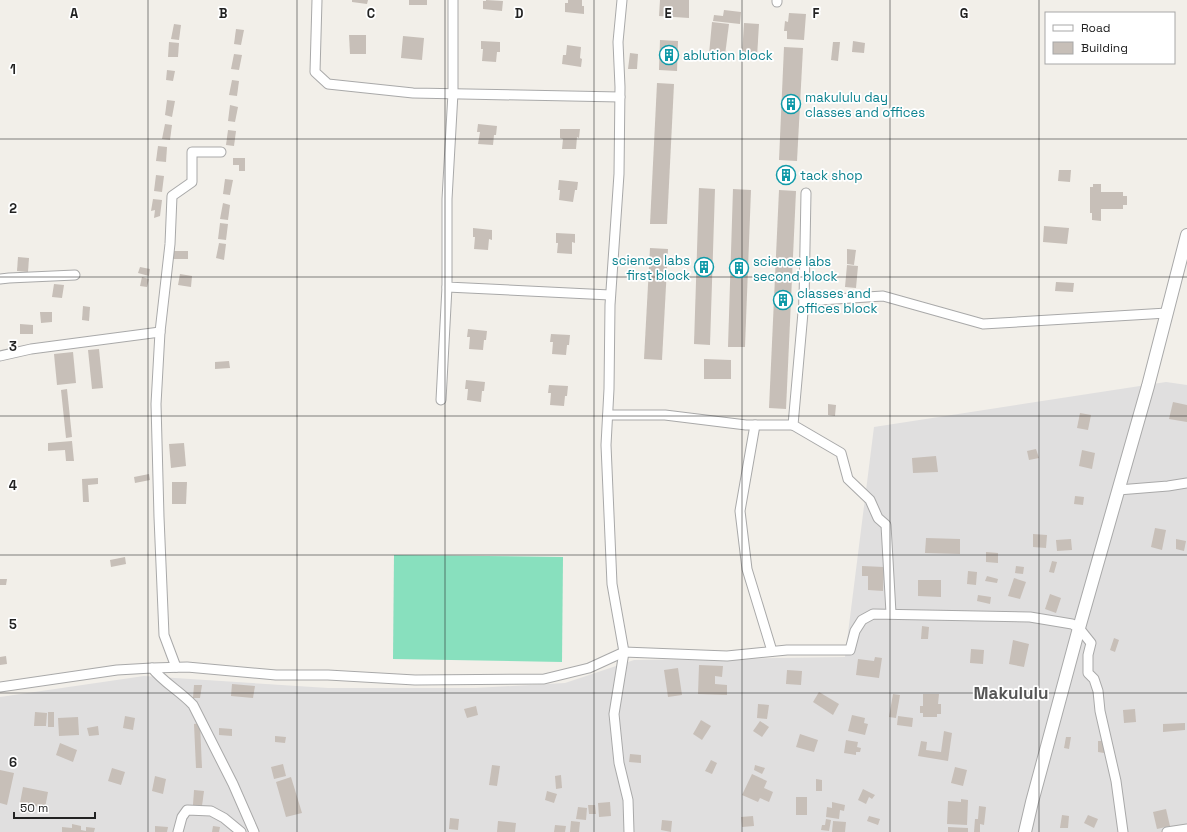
<svg xmlns="http://www.w3.org/2000/svg" width="1187" height="832" font-family="'Space Grotesk',sans-serif">
	<rect width="100%" height="100%" fill="#f2efe9"/>
	<polygon fill="#e0dfdf" points="1166,382 1187,385 1187,832 0,832 0,697 144,676 328,688 475,688 565,683 634,660 845,657 874,427"/>
	<polygon fill="#88e0be" points="394,555 563,557 562,662 393,659"/>
	<g fill="#c7bfb8">
		<polygon points="352,0 368,0 367,4 352,2"/>
		<rect x="409" y="0" width="18" height="5"/>
		<polygon points="486,0 503,1 502,11 483,9 483,1 486,1"/>
		<polygon points="568,0 582,0 582,6 584,6 584,14 565,12 565,3 568,3"/>
		<polygon points="660,0 689,0 689,18 659,16"/>
		<polygon points="724,10 741,12 740,24 713,21 714,15 723,16"/>
		<polygon points="789,13 806,14 804,40 787,39 787,31 784,31 785,21 788,22"/>
		<polygon points="712,22 729,24 725,55 709,54"/>
		<polygon points="744,23 759,24 757,57 742,56"/>
		<polygon points="174,24 181,25 179,40 171,39"/>
		<polygon points="236,29 244,30 241,45 234,44"/>
		<polygon points="349,35 366,35 366,54 350,54"/>
		<polygon points="403,36 424,38 422,60 401,58"/>
		<polygon points="660,40 678,41 677,71 659,70"/>
		<polygon points="481,41 500,42 500,52 497,52 496,62 482,61 483,49 481,49"/>
		<polygon points="853,41 865,43 864,53 852,52"/>
		<polygon points="169,42 179,43 178,57 168,57"/>
		<polygon points="833,42 840,42 838,61 831,60"/>
		<polygon points="567,45 581,47 580,58 582,59 581,67 562,64 563,55 566,55"/>
		<polygon points="784,47 803,48 797,161 779,160"/>
		<polygon points="630,53 638,54 637,69 628,69"/>
		<polygon points="234,54 242,55 239,70 231,69"/>
		<polygon points="167,70 175,71 173,81 166,80"/>
		<polygon points="232,80 239,81 237,96 229,95"/>
		<polygon points="657,83 674,84 667,224 650,224"/>
		<polygon points="167,100 175,101 172,117 165,115"/>
		<polygon points="230,105 238,107 235,122 228,121"/>
		<polygon points="165,124 172,125 170,140 162,139"/>
		<polygon points="478,124 497,126 496,135 494,135 493,145 478,144 480,132 477,132"/>
		<polygon points="560,129 580,129 579,138 577,137 576,149 562,149 563,139 560,138"/>
		<polygon points="228,130 236,131 234,146 226,145"/>
		<polygon points="158,146 167,147 166,162 156,161"/>
		<polygon points="233,158 245,158 245,171 239,171 239,165 233,165"/>
		<polygon points="780,170 792,170 791,180 780,180"/>
		<polygon points="1059,170 1071,170 1070,182 1058,181"/>
		<polygon points="156,175 164,176 162,192 154,191"/>
		<polygon points="225,179 233,180 230,195 223,194"/>
		<polygon points="559,180 578,182 577,190 575,190 573,202 559,200 560,190 558,190"/>
		<polygon points="1093,184 1101,184 1101,192 1123,192 1123,196 1127,196 1127,205 1123,205 1123,209 1101,209 1101,221 1092,220 1092,213 1090,213 1090,187 1093,187"/>
		<polygon points="699,188 715,189 710,345 694,344"/>
		<polygon points="733,189 751,190 745,347 728,347"/>
		<polygon points="779,190 796,191 786,409 769,408"/>
		<polygon points="153,199 162,200 160,216 154,218 155,210 151,211"/>
		<polygon points="223,203 230,205 228,220 220,219"/>
		<polygon points="220,223 228,224 226,240 218,239"/>
		<polygon points="1044,226 1069,228 1067,244 1043,242"/>
		<polygon points="473,228 492,230 492,240 489,239 488,250 474,249 475,237 473,237"/>
		<polygon points="556,233 575,234 575,243 572,242 572,254 557,253 558,243 556,243"/>
		<polygon points="219,243 226,244 224,260 216,258"/>
		<polygon points="650,248 668,249 662,360 644,359"/>
		<polygon points="847,249 856,250 854,265 847,264"/>
		<rect x="173" y="251" width="15" height="8"/>
		<polygon points="18,257 29,258 28,272 17,271"/>
		<polygon points="847,265 858,266 856,288 845,287"/>
		<polygon points="140,267 150,269 149,276 138,273"/>
		<polygon points="180,274 192,276 191,287 178,285"/>
		<polygon points="142,277 149,279 147,287 140,286"/>
		<polygon points="1056,282 1074,283 1073,292 1055,291"/>
		<polygon points="54,284 64,285 62,298 52,297"/>
		<polygon points="83,306 90,307 89,321 82,320"/>
		<polygon points="40,312 52,312 52,322 41,323"/>
		<polygon points="20,324 33,325 33,334 20,334"/>
		<polygon points="468,329 487,331 486,340 484,340 483,350 469,349 470,337 467,337"/>
		<polygon points="551,334 570,335 569,345 567,345 566,355 552,354 553,342 550,342"/>
		<polygon points="99,349 103,388 92,389 88,350"/>
		<polygon points="73,352 76,383 57,385 54,354"/>
		<polygon points="704,359 731,360 731,379 704,379"/>
		<polygon points="229,361 230,368 215,369 215,362"/>
		<polygon points="466,380 485,382 484,391 482,391 481,402 467,400 468,389 465,389"/>
		<polygon points="549,385 568,386 567,396 565,396 564,406 550,405 551,393 548,393"/>
		<polygon points="67,389 72,437 66,438 61,390"/>
		<polygon points="1173,402 1187,405 1187,422 1169,419"/>
		<polygon points="828,404 836,405 835,416 828,415"/>
		<polygon points="1080,413 1091,415 1088,430 1077,428"/>
		<polygon points="72,441 74,461 66,461 65,450 48,451 48,443"/>
		<polygon points="184,443 186,466 171,468 169,444"/>
		<polygon points="1036,449 1039,458 1029,460 1027,451"/>
		<polygon points="1082,450 1095,453 1092,469 1079,466"/>
		<polygon points="936,456 938,472 913,473 912,458"/>
		<polygon points="149,474 150,480 135,483 134,477"/>
		<polygon points="98,478 98,484 88,485 89,502 83,502 82,479"/>
		<polygon points="172,482 187,482 186,504 172,504"/>
		<polygon points="1075,496 1084,497 1083,505 1074,504"/>
		<polygon points="1155,528 1166,530 1162,550 1151,547"/>
		<polygon points="1033,534 1047,535 1046,548 1033,547"/>
		<polygon points="926,538 960,539 960,554 925,553"/>
		<polygon points="1071,539 1072,550 1057,551 1056,540"/>
		<polygon points="1176,539 1186,541 1184,551 1176,549"/>
		<polygon points="986,552 998,553 998,563 986,562"/>
		<polygon points="125,557 126,564 111,567 110,560"/>
		<polygon points="1052,561 1057,562 1054,573 1049,572"/>
		<polygon points="862,566 884,567 883,591 868,590 868,576 862,576"/>
		<polygon points="1016,566 1024,567 1023,574 1015,573"/>
		<polygon points="968,571 977,572 976,585 967,584"/>
		<polygon points="987,576 998,579 997,583 985,581"/>
		<polygon points="1014,578 1026,582 1020,599 1008,596"/>
		<polygon points="0,579 7,579 6,585 0,585"/>
		<polygon points="918,580 941,580 941,597 918,596"/>
		<polygon points="1050,594 1061,598 1056,613 1045,609"/>
		<polygon points="978,595 991,597 990,604 977,601"/>
		<polygon points="922,626 929,627 928,639 921,639"/>
		<polygon points="1114,638 1119,640 1115,652 1110,650"/>
		<polygon points="1013,640 1029,644 1024,667 1009,664"/>
		<polygon points="971,649 984,650 983,664 970,663"/>
		<polygon points="6,656 7,664 0,665 0,657"/>
		<polygon points="875,657 882,658 879,678 856,675 858,659 874,661"/>
		<polygon points="699,665 723,666 722,677 715,676 715,684 727,685 727,695 698,694"/>
		<polygon points="678,668 682,695 668,697 664,670"/>
		<polygon points="787,670 802,671 801,685 786,684"/>
		<polygon points="232,684 255,686 253,698 231,696"/>
		<polygon points="194,685 202,685 200,698 193,698"/>
		<polygon points="819,692 839,704 833,715 813,702"/>
		<polygon points="893,694 900,695 896,718 889,717"/>
		<polygon points="923,694 939,694 938,704 941,704 941,714 937,714 937,717 923,717 923,713 920,713 920,706 923,706"/>
		<polygon points="758,704 769,705 767,719 757,718"/>
		<polygon points="476,706 478,715 467,718 464,709"/>
		<polygon points="1135,709 1136,722 1124,723 1123,710"/>
		<polygon points="35,712 47,713 46,726 34,726"/>
		<rect x="48" y="712" width="6" height="15"/>
		<polygon points="852,715 865,718 864,723 868,724 865,735 848,731"/>
		<polygon points="125,716 135,718 133,730 123,728"/>
		<polygon points="898,716 913,718 912,727 897,725"/>
		<polygon points="78,717 79,735 59,736 58,718"/>
		<polygon points="701,720 711,726 702,740 693,734"/>
		<polygon points="760,721 769,727 762,737 753,731"/>
		<polygon points="200,723 202,768 196,768 194,724"/>
		<polygon points="1185,723 1185,730 1163,732 1163,724"/>
		<polygon points="98,726 99,735 89,736 87,728"/>
		<polygon points="219,728 232,729 232,736 219,735"/>
		<polygon points="944,731 952,733 948,761 918,756 921,741 927,742 926,750 941,752"/>
		<polygon points="800,734 818,740 814,752 796,747"/>
		<polygon points="275,736 286,737 285,743 275,742"/>
		<polygon points="1066,737 1071,737 1069,749 1064,748"/>
		<polygon points="846,740 858,742 857,747 861,748 860,752 856,752 856,755 844,753"/>
		<polygon points="1098,741 1105,741 1104,753 1098,752"/>
		<polygon points="60,743 77,750 73,762 56,755"/>
		<polygon points="630,754 641,755 641,763 629,762"/>
		<polygon points="711,760 717,763 712,774 705,771"/>
		<polygon points="283,764 286,776 274,779 271,767"/>
		<polygon points="492,765 500,766 497,786 489,785"/>
		<polygon points="755,765 765,768 762,774 754,770"/>
		<polygon points="955,767 967,770 963,786 951,783"/>
		<polygon points="112,768 125,772 121,785 108,781"/>
		<polygon points="0,770 14,773 7,805 0,803"/>
		<polygon points="752,774 767,781 764,788 773,792 769,802 760,798 758,802 742,795"/>
		<polygon points="561,775 562,788 556,789 555,776"/>
		<polygon points="155,776 166,779 163,794 152,791"/>
		<polygon points="291,777 302,813 286,817 276,782"/>
		<polygon points="816,779 822,780 822,791 816,791"/>
		<polygon points="23,787 48,792 45,808 20,803"/>
		<polygon points="863,789 875,795 872,799 869,797 866,804 858,800"/>
		<polygon points="194,790 204,791 202,806 193,805"/>
		<polygon points="547,791 557,794 554,803 545,800"/>
		<rect x="796" y="797" width="11" height="18"/>
		<polygon points="961,799 968,800 967,825 947,824 948,801 961,802"/>
		<polygon points="610,802 611,816 599,817 598,803"/>
		<polygon points="832,802 845,805 844,811 840,810 839,819 826,817 827,807 832,808"/>
		<polygon points="588,805 595,805 596,814 589,814"/>
		<polygon points="979,806 986,807 984,825 980,824 980,832 974,832 975,819 978,819"/>
		<polygon points="578,807 587,808 586,820 576,819"/>
		<polygon points="1166,809 1170,826 1157,829 1153,812"/>
		<polygon points="1062,815 1069,816 1068,828 1060,828"/>
		<polygon points="1088,815 1098,819 1094,828 1084,823"/>
		<polygon points="753,816 754,826 742,827 741,817"/>
		<polygon points="869,816 880,819 878,825 867,821"/>
		<polygon points="450,818 459,819 458,830 449,829"/>
		<polygon points="826,819 831,820 829,831 821,830 822,825 825,825"/>
		<polygon points="662,820 672,821 671,832 661,830"/>
		<polygon points="498,821 516,823 515,832 497,832"/>
		<polygon points="571,821 580,822 579,832 570,832"/>
		<polygon points="833,821 846,822 845,832 832,832"/>
		<polygon points="72,824 81,826 81,830 86,831 86,827 95,828 94,832 62,832 62,827 72,828"/>
		<polygon points="555,825 566,826 565,832 554,832"/>
		<polygon points="155,826 168,827 167,832 155,832"/>
		<polygon points="213,826 220,827 219,832 212,832"/>
		<polygon points="948,827 968,828 968,832 948,832"/>
	</g>
	<g fill="none" stroke-linecap="round" stroke-linejoin="round">
		<defs>
			<g id="minor">
				<polyline points="317,0 315,72 328,84 413,93 620,97"/>
				<polyline points="453,0 453,93 447,199 447,287 610,295"/>
				<polyline points="622,0 618,42 620,87 619,174 610,305 609,389 606,445 612,584 624,652 614,714 619,763 628,800 629,832"/>
				<polyline points="777,2 777,0"/>
				<polyline points="806,193 804,301 883,296 983,324 1167,313"/>
				<polyline points="0,279 9,278 75,275"/>
				<polyline points="804,301 793,425 841,453 848,479 870,500 878,518 886,525 891,613"/>
				<polyline points="0,356 31,349 160,332"/>
				<polyline points="441,400 447,287"/>
				<polyline points="608,415 665,415 746,425 793,425"/>
				<polyline points="755,425 740,511 747,569 772,651"/>
				<polyline points="1118,490 1168,486 1187,483"/>
				<polyline points="176,667 164,635 159,517 156,404 160,332 170,244 172,196 192,182 192,152 221,152"/>
				<polyline points="152,668 187,667 276,675 328,675 415,680 544,679 589,668 624,652 727,656 787,650 850,650 855,631 862,620 873,614 1030,617 1072,624 1079,628 1091,643 1088,655 1088,673 1094,679 1098,691 1100,711 1116,781 1123,832"/>
				<path d="M0,687L117,670L152,668C164,683 180,691 193,705L233,784L254,832"/>
				<polyline points="178,832 182,817 187,810 211,811 224,818 241,832"/>
				<polyline points="1167,832 1187,829"/>
			</g>
			<polyline id="tertiary" points="1025,832 1032,802 1079,628 1148,386 1187,235"/>
		</defs>
		<use href="#minor" stroke="#a9a9a9" stroke-width="11"/>
		<use href="#tertiary" stroke="#a9a9a9" stroke-width="14"/>
		<use href="#minor" stroke="#fff" stroke-width="9"/>
		<use href="#tertiary" stroke="#fff" stroke-width="12"/>
	</g>
	<path fill="none" stroke="#222" stroke-width="1" stroke-opacity="0.55" d="M148,0V832M297,0V832M445,0V832M594,0V832M742,0V832M890,0V832M1039,0V832M0,139H1187M0,277H1187M0,416H1187M0,555H1187M0,693H1187"/>
	<defs>
		<symbol id="building-ring" viewBox="-11 -11 22 22"><circle r="9.5" fill="#fff" stroke="#0f9aa8" stroke-width="1.5"/><path d="M-4-6H4V6H1V3H-1V6H-4ZM-2.5-4.3h1.7v1.8h-1.7ZM.8-4.3h1.7v1.8H.8ZM-2.5-1h1.7V.8h-1.7ZM.8-1h1.7V.8H.8Z" fill="#0f9aa8"/></symbol>
	</defs>
	<g fill-rule="evenodd">
		<use href="#building-ring" x="658" y="44" width="22" height="22"/>
		<use href="#building-ring" x="780" y="93" width="22" height="22"/>
		<use href="#building-ring" x="775" y="164" width="22" height="22"/>
		<use href="#building-ring" x="693" y="256" width="22" height="22"/>
		<use href="#building-ring" x="728" y="257" width="22" height="22"/>
		<use href="#building-ring" x="772" y="289" width="22" height="22"/>
	</g>
	<g text-anchor="middle" stroke-width="3.5" stroke-linejoin="round" paint-order="stroke">
		<g font-size="13" fill="#0d838f" stroke="#fff" text-anchor="start">
			<text x="683" y="60">ablution block</text>
			<text x="805" y="102">makululu day<tspan x="805" dy="15">classes and offices</tspan></text>
			<text x="800" y="180">tack shop</text>
			<text x="690" y="265" text-anchor="end">science labs<tspan x="690" dy="15">first block</tspan></text>
			<text x="753" y="266">science labs<tspan x="753" dy="15">second block</tspan></text>
			<text x="797" y="298">classes and<tspan x="797" dy="15">offices block</tspan></text>
		</g>
		<g font-size="17" font-weight="bold" fill="#555" stroke="#fff">
			<text x="1011" y="699">Makululu</text>
		</g>
	</g>
	<g font-size="13" text-anchor="middle" font-weight="bold" fill="#222" stroke="#fff" stroke-width="3.5" stroke-linejoin="round" paint-order="stroke">
		<text x="74" y="18">A</text>
		<text x="223" y="18">B</text>
		<text x="371" y="18">C</text>
		<text x="519" y="18">D</text>
		<text x="668" y="18">E</text>
		<text x="816" y="18">F</text>
		<text x="964" y="18">G</text>
		<text x="13" y="74">1</text>
		<text x="13" y="213">2</text>
		<text x="13" y="351">3</text>
		<text x="13" y="490">4</text>
		<text x="13" y="629">5</text>
		<text x="13" y="767">6</text>
	</g>
	<rect x="1045" y="12" width="130" height="52" fill="#ffffff" stroke="#a7a7a7"/>
	<rect x="1053" y="25" width="20" height="6" fill="#ffffff" stroke="#a7a7a7"/>
	<text x="1081" y="32" font-size="12" fill="#222222">Road</text>
	<rect x="1053" y="42" width="20" height="12" fill="#c7bfb8" stroke="#a7a7a7"/>
	<text x="1081" y="52" font-size="12" fill="#222222">Building</text>
	<path d="M14 812v6h81v-6" fill="none" stroke="#222222" stroke-width="2"/>
	<text x="20" y="812" font-size="12" fill="#222222" stroke="#ffffff" stroke-width="3" paint-order="stroke">50 m</text>
</svg>
